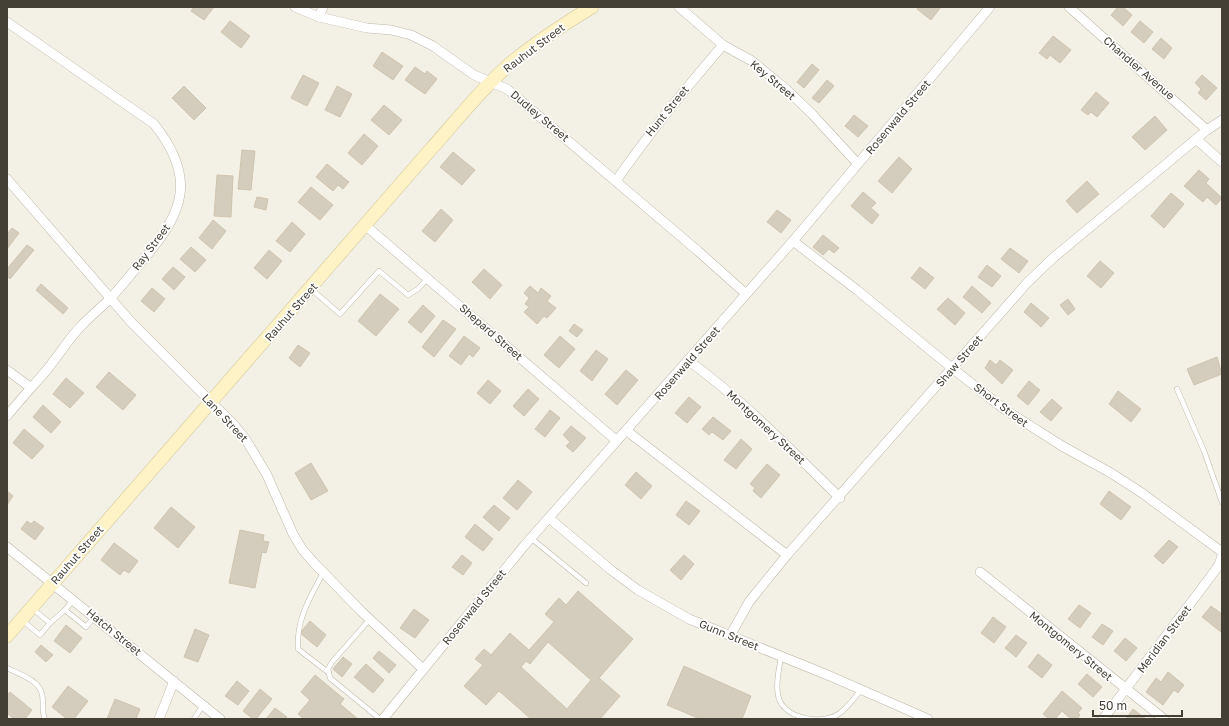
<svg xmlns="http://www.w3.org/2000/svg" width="1229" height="726" font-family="'Golos Text',sans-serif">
	<rect width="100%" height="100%" fill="#f3f0e6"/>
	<g fill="#d4ccbc" stroke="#cfc4af" fill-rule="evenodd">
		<polygon points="194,7 214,7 204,20 191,11"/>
		<polygon points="918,7 941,7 931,20 917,9"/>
		<polygon points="1118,7 1123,7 1132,15 1123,26 1111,15"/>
		<polygon points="230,21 250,36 241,48 221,32"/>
		<polygon points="1140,21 1153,32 1144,43 1131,32"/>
		<polygon points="1053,36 1071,50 1060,63 1050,55 1047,59 1039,53"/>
		<polygon points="1161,38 1172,48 1164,59 1152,49"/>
		<polygon points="382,52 403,66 393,80 373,66"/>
		<polygon points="812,64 819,70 804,88 797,82"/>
		<polygon points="415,67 425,74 427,71 437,79 425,94 405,80"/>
		<polygon points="303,75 319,83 307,106 291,98"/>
		<polygon points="1202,75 1217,88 1206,100 1198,93 1201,89 1195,83"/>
		<polygon points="827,80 834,86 819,103 812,98"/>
		<polygon points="184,86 206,108 194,120 172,98"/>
		<polygon points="337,86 352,94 340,117 325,110"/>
		<polygon points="1096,92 1109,103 1097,117 1091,112 1088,115 1081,110"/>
		<polygon points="384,105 402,120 389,135 371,120"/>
		<polygon points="854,115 868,126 858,137 845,126"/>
		<polygon points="1155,116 1167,130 1145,150 1132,137"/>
		<polygon points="364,134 378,146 362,165 348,153"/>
		<polygon points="242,150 255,151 251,190 238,189"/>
		<polygon points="453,152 475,170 462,185 440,167"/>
		<polygon points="899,157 912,169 892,193 878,181"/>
		<polygon points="327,164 349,182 343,189 338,185 333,191 316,177"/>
		<polygon points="1199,170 1209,179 1206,183 1222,198 1216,205 1207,197 1203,202 1184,186"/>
		<polygon points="217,175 233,176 231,217 214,216"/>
		<polygon points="1087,181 1099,194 1077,213 1066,201"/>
		<polygon points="311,187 333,205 320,220 298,202"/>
		<polygon points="863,192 876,203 871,208 879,215 872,224 851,206"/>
		<polygon points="1171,193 1184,204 1164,228 1151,216"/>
		<polygon points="257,197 268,199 266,210 254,207"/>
		<polygon points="441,209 453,220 435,242 422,231"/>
		<polygon points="777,210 791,220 781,233 767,222"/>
		<polygon points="213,220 226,231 212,249 199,238"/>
		<polygon points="292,222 305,234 290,252 276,241"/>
		<polygon points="12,228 19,233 7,249 7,234"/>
		<polygon points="823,235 839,248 834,253 829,249 823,255 813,247"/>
		<polygon points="27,245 34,250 10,279 7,276 7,269"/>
		<polygon points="191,247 206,260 195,272 180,259"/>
		<polygon points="1010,248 1028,261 1019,273 1001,259"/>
		<polygon points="269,250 282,261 267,279 254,268"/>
		<polygon points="1100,261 1114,273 1101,288 1087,276"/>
		<polygon points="987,265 1001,276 992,287 978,277"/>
		<polygon points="173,267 185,277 174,290 162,279"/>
		<polygon points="920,267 934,278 925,289 911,278"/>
		<polygon points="484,269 502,285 490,299 472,282"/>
		<polygon points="41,284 68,308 63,314 36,290"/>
		<polygon points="530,286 538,293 541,288 551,296 547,301 556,308 547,318 544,316 537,324 524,312 529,307 525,304 529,298 524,293"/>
		<polygon points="972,286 991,303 982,313 963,297"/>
		<polygon points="152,288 165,299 154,312 141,301"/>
		<polygon points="380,294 399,309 376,336 358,321"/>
		<polygon points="948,298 965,313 955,325 937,309"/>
		<polygon points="1068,299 1075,309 1068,315 1060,305"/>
		<polygon points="1031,303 1049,318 1041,327 1024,312"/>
		<polygon points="423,305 435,316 421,333 408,322"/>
		<polygon points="443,320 456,329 434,357 422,347"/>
		<polygon points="574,324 583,330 577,337 569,331"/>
		<polygon points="464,336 480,348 473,357 469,354 461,365 449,356"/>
		<polygon points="560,336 575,349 559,368 544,355"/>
		<polygon points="298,345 310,353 300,367 289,358"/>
		<polygon points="596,350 608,359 592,381 580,371"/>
		<polygon points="1217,357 1222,374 1194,385 1187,369"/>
		<polygon points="990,360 996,365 1000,360 1013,370 1002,384 985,368"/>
		<polygon points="626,370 638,380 617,405 605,394"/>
		<polygon points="109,372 136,395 123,410 96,387"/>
		<polygon points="66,378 84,393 70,408 53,394"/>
		<polygon points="488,380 501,391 490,404 477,393"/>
		<polygon points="1029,381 1040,390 1028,405 1017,396"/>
		<polygon points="528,389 539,399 524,416 513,406"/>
		<polygon points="1118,391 1141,409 1131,422 1109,404"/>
		<polygon points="689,397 701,407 687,423 675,413"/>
		<polygon points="1052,399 1062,408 1051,421 1040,412"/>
		<polygon points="43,405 61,422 51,433 33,417"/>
		<polygon points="550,410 560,418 545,437 535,429"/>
		<polygon points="713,417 731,431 723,440 712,432 709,435 702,429"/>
		<polygon points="571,426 586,438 573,452 566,446 570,442 563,435"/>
		<polygon points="24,429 44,446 32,459 13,443"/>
		<polygon points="741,439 752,449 736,469 724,460"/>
		<polygon points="311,463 328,491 311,500 295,473"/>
		<polygon points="767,464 780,475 761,498 753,491 755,488 750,484"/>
		<polygon points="636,472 652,486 641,499 625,485"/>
		<polygon points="518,480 532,492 517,510 503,498"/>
		<polygon points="7,491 13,496 7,505"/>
		<polygon points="1109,491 1131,507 1121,520 1100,504"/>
		<polygon points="686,501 700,511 689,525 676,515"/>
		<polygon points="494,505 510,518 499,531 483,517"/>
		<polygon points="171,507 195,527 178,548 154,528"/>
		<polygon points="27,521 31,524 34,521 44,528 35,540 21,529"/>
		<polygon points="475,524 493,539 483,551 465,537"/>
		<polygon points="240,530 264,535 263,541 269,542 266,553 262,552 255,588 229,583"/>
		<polygon points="1169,540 1178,547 1163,564 1154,556"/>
		<polygon points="114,543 138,561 129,573 124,570 120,575 101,560"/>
		<polygon points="462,555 472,563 463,575 452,567"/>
		<polygon points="684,555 694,564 681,580 670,570"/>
		<path d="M578,591L633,639L599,678L620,696L600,719H531L499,691L486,705L464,686L483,665L475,659L484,649L491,655L510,633L529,650L554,622L545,614L559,598L566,605ZM548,642L591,680L567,709L521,667L526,661L530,664Z"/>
		<polygon points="1079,605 1091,613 1080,628 1068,619"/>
		<polygon points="1211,606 1222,614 1221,632 1202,617"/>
		<polygon points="414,609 429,620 415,638 400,628"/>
		<polygon points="993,617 1006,627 994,643 981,633"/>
		<polygon points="310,621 326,635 317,647 300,633"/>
		<polygon points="1102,624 1113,631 1103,645 1092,637"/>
		<polygon points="66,625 82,638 70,653 54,641"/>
		<polygon points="195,629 209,635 198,662 184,657"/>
		<polygon points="1016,635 1027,643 1016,657 1005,648"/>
		<polygon points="1125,638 1137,648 1126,661 1114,651"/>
		<polygon points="41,645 53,655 46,662 35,652"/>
		<polygon points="379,651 396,665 389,673 373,658"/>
		<polygon points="1038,654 1052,665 1042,678 1028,667"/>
		<polygon points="343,657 352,664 342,677 333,669"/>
		<polygon points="366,664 384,680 373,693 354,677"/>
		<polygon points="684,666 751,696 742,719 700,719 667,705"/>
		<polygon points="1168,672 1184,685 1178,693 1174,690 1163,705 1146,692 1156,678 1161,682"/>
		<polygon points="1087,674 1102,687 1093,697 1078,684"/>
		<polygon points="315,675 344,699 340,704 358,719 304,719 298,714 310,700 301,692"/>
		<polygon points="237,681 249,691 238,705 225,696"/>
		<polygon points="68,686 88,701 74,719 67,719 52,707"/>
		<polygon points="260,689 272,699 256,719 253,719 243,711"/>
		<polygon points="1062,691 1082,708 1078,713 1080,715 1077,719 1071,719 1062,711 1055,719 1049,719 1043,714"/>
		<polygon points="10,692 32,710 25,719 14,719 7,713 7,696"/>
		<polygon points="115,699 140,709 136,719 107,719"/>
		<polygon points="275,708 287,717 285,719 266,719"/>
		<polygon points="1133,709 1146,719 1126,719"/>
	</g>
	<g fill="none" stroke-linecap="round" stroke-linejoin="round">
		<defs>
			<g id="lane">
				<polyline points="311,289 340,314 379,271 408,295 418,289 428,278"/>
				<polyline points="1177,389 1204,451 1222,502"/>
				<polyline points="531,538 586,583"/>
				<path d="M323,573C310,597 296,620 298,649L329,673"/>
				<polyline points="73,600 65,610 86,627 94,617"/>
				<polyline points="370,619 332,662 328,669 330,678 380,719"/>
				<polyline points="22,620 40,635 50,623 33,609"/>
				<polyline points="50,623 65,610"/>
				<path d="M781,656C779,670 775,686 779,699C787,720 824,725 840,713C848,707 855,697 861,690"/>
				<path d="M7,668C19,674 39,680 42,694C44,702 41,711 45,719"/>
				<polyline points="194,719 203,705"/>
			</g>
			<g id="street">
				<polyline points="295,7 319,17 367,28 391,30 411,35 433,46 474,75 507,89 698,251 746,294"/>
				<polyline points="679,7 723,45 752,61 786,89 812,114 858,164"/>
				<polyline points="1069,7 1207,130"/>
				<polyline points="319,17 323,7"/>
				<path d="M7,22L154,124C197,178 184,212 143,260C132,273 121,287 109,300C100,308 91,316 82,325C68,339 58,357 45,372C32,387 19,401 7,416"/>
				<polyline points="1197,140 1222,162"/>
				<polyline points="7,179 131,322 235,426 246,440 267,475 293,534 302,549 314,563 362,612 423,669"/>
				<path d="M616,181C649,133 685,89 723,45"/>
				<polyline points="365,225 617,441"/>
				<polyline points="793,241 857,290 952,368 1004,409 1062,446 1111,473 1142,493 1222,552"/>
				<path d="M689,361C744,401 791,450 840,498"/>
				<polyline points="7,370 30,387"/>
				<polyline points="627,431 787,555"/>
				<polyline points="549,518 611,570 638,590 689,619 830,676 928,719"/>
				<polyline points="7,547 220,719"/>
				<polyline points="980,572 1164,719"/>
				<polyline points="730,636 749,602 787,555 1027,283 1053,258 1207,130 1222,120"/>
				<polyline points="159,719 174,681"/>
				<polyline points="383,719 524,546 793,241 990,7"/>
				<polyline points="1103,719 1205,584 1219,565 1222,556"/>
			</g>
			<path id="secondary" d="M7,636L431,149C457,120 482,88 511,63C536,42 564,24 592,7"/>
		</defs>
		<use href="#lane" stroke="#beb8a9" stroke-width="5.5"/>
		<use href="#street" stroke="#beb8a9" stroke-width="10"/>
		<use href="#secondary" stroke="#d2c597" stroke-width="14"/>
		<use href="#lane" stroke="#fff" stroke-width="4.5"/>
		<use href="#street" stroke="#fff" stroke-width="9"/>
		<use href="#secondary" stroke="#fdf3c6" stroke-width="13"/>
	</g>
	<g text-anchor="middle" stroke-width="3.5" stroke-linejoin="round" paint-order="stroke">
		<g font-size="11" fill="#454036" stroke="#fff">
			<text transform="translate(534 48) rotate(-37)" y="4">Rauhut Street</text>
			<text transform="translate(1139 68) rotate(41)" y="4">Chandler Avenue</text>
			<text transform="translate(773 80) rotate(40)" y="4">Key Street</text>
			<text transform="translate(667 111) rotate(-51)" y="4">Hunt Street</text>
			<text transform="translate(540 116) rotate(40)" y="4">Dudley Street</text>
			<text transform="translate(898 117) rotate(-50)" y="4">Rosenwald Street</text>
			<text transform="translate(151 247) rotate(-53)" y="4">Ray Street</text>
			<text transform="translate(291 312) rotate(-49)" y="4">Rauhut Street</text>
			<text transform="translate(491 332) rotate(41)" y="4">Shepard Street</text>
			<text transform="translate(959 361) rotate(-49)" y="4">Shaw Street</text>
			<text transform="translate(687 363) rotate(-49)" y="4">Rosenwald Street</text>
			<text transform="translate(1001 405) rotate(37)" y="4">Short Street</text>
			<text transform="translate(225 418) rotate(47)" y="4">Lane Street</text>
			<text transform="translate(766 427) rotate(43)" y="4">Montgomery Street</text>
			<text transform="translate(77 555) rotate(-49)" y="4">Rauhut Street</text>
			<text transform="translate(474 607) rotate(-51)" y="4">Rosenwald Street</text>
			<text transform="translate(114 632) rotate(39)" y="4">Hatch Street</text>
			<text transform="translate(729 635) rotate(22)" y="4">Gunn Street</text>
			<text transform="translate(1164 639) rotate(-53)" y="4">Meridian Street</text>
			<text transform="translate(1071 646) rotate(39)" y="4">Montgomery Street</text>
		</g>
	</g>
	<rect width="1229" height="726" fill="none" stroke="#454036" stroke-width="16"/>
	<path d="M1093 710v6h89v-6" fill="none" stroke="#454036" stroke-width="2"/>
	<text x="1099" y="710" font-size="12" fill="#454036" stroke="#ffffff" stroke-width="3" paint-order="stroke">50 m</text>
</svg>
